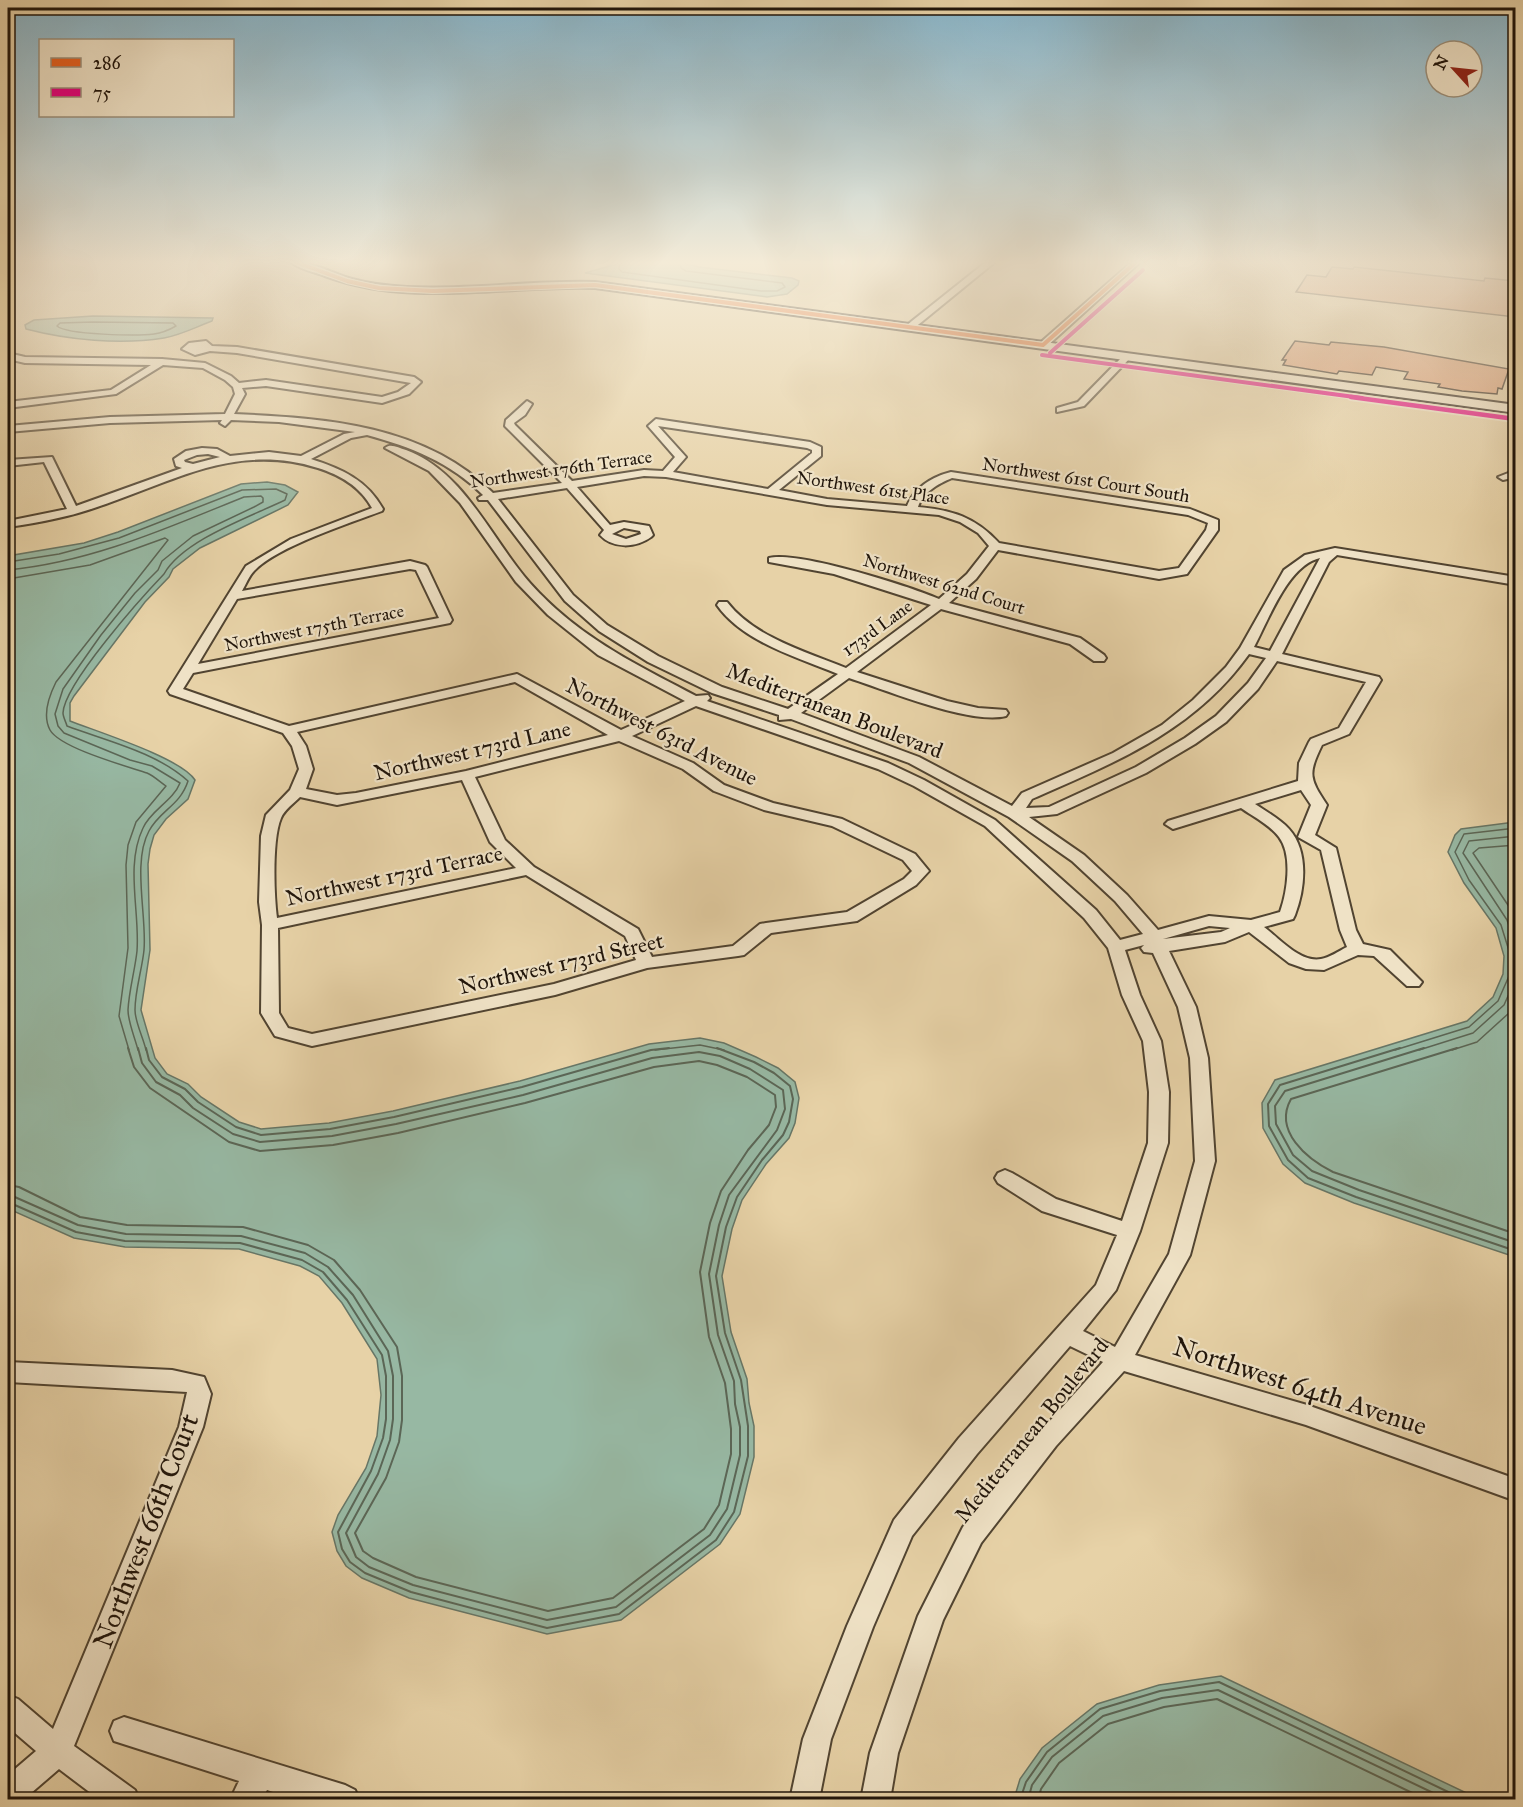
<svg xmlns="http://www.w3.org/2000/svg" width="1523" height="1807" font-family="'IM FELL Great Primer',serif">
	<rect width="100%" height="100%" fill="#e7d2a7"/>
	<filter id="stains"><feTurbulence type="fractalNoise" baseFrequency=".00333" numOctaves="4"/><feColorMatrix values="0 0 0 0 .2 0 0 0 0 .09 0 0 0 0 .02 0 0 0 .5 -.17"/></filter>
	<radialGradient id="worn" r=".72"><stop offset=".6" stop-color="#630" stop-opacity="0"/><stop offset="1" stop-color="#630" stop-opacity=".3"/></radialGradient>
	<g fill="#97b8a3" stroke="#677666" stroke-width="1.5">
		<polygon points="624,262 679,262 699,267 792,278 799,281 798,285 787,294 767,297 585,273"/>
		<path d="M93,316L213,318L212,321C196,327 181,335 164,338C120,345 68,340 26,329L25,325L34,320Z"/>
		<path d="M267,482L285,485L298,492L288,505L200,548L173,569L169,577L145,602L74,696L70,703V721C98,732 181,758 195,780L188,799L166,819L154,835L150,849L148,864L150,950L141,1010L155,1058L167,1074L188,1084L201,1097L239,1122L261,1129L329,1123L393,1111L520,1081L649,1044L700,1038L724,1043L756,1057L778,1068L795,1082L799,1098L795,1123L789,1138L766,1164L742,1200L732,1229L722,1276L731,1332L747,1379L749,1403L754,1426V1457L740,1514L720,1544L621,1620L547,1634L409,1598L362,1578L346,1566L337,1551L332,1532L338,1515L366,1468L377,1436L381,1395L377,1359L342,1303L319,1276L300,1266L239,1249L125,1247L74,1238L11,1210L8,1205V556L84,543L118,532L241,484Z"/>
		<polygon points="1515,822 1516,822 1515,1257 1354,1203 1305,1183 1283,1164 1263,1128 1262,1103 1275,1080 1467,1021 1493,997 1503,974 1504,956 1496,928 1464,883 1448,852 1455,835 1461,829"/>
		<polygon points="1221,1676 1479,1799 1014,1799 1020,1779 1042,1748 1097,1704 1159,1685"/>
	</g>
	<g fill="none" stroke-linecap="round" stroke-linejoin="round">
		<g stroke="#5b6656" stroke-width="1.5">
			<polyline points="620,262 619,269 622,272 761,291 777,291 785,287 782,283 686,271 681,268 680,262"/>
			<path d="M93,322L173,323L176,326C169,330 162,333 154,334C138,336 67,335 57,326L60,323Z"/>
			<path d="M8,562L59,554L119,538L242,490L276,489L287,494L285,500C250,517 183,540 164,574C142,597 64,684 63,713C63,717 66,722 67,726C107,741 156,752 188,781C180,806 160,810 149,831C132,862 147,916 144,950C142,970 135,990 135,1010C135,1022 143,1037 146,1050"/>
			<path d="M8,570C92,562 167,528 244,497L261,496L263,498V502L254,507L193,536L162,561L158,570L135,593L101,635L63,689L55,714L58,726L64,733L130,760L152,766L180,783C173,801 151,810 143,828C125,866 140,911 137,951C135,970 129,990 128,1010C128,1022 135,1038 138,1050"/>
			<path d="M8,579L90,565L165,538L168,540L56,682C49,696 42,715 50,730C60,748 126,766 147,773C154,776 160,782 166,786L136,822L128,845L126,865L128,948L119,1016L129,1050"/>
			<polyline points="1516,836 1469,841 1463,853 1507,920 1516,947"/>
			<polyline points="1516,845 1479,848 1473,853 1516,917"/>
			<polyline points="655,1050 700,1045 724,1050"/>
			<polyline points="1395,1050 1469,1027 1498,1001 1509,976 1510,954 1501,925 1469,880 1455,852 1464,834 1516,828"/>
			<polyline points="1419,1050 1473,1033 1504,1005 1516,978"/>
			<polyline points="1452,1050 1477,1042 1509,1013 1516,1002"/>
		</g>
		<g stroke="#5b6656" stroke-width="2">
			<polyline points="146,1048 149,1060 162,1077 185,1089 198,1102 236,1127 261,1135 330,1129 394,1117 522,1087 651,1050 669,1048"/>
			<polyline points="1400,1048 1280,1085 1268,1104 1269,1126 1288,1160 1308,1178 1356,1197 1516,1251"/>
			<polyline points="1424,1048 1285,1091 1275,1106 1276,1124 1293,1155 1312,1171 1359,1190 1516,1243"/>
			<path d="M1457,1048L1291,1099C1273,1131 1307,1159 1333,1172L1516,1234"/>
			<polyline points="8,1185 19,1187 80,1217 127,1225 243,1227 308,1245 334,1260 360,1290 397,1347 402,1376 402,1420 399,1442 386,1478 355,1533 363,1551 373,1558 416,1577 548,1611 613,1598 704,1529 719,1505 731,1454 731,1429 725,1383 709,1337 700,1272 710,1223 721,1191 748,1150 769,1125 776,1107 775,1095 747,1077 717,1065 699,1061 654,1067 525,1103 398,1133 333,1145 260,1151 229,1142 150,1088 134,1067 128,1048"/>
			<polyline points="8,1194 78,1225 126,1234 241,1236 305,1253 328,1267 353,1295 388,1351 393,1376 393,1419 390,1440 378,1474 346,1533 356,1557 369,1567 413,1585 547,1620 616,1607 710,1535 727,1509 740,1455 740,1427 735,1404 734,1381 718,1335 709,1274 719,1225 729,1195 777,1130 785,1109 783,1090 750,1069 720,1056 699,1052 652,1058 523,1095 396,1124 332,1136 260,1142 233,1134 193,1108 180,1095 156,1082 142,1063 138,1048"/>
			<polyline points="8,1202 76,1232 125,1241 240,1243 302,1260 323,1272 347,1300 382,1355 386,1376 386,1419 383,1438 371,1471 338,1532 342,1549 350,1562 365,1573 411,1592 547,1628 619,1614 716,1540 734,1512 748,1456 748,1426 741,1380 725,1333 716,1276 726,1227 737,1197 762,1160 783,1135 789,1122 793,1099 790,1086 774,1073 754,1062 717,1048"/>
			<polyline points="1020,1800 1026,1782 1047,1752 1100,1709 1160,1691 1219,1682 1465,1800"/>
			<polyline points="1028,1800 1032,1785 1052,1757 1103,1716 1162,1698 1218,1690 1448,1800"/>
			<polyline points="1038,1800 1041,1789 1059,1763 1108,1724 1164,1707 1217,1699 1427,1800"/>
		</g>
	</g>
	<g fill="#de9e74" stroke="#1f140a" stroke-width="1.5">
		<polygon points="1332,267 1353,269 1354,267 1484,281 1485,278 1515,281 1515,317 1296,292 1307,275 1326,277"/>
		<polygon points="1295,341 1329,345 1331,342 1384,347 1509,369 1502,389 1498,388 1497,394 1462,391 1438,387 1440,384 1404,379 1408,372 1376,367 1372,375 1339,371 1337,374 1283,365 1286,360 1282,360"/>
	</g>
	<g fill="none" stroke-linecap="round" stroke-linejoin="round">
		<defs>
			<g id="street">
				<polygon points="986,262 995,262 913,329 907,329 907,325"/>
				<polygon points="1132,262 1140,262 1046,347 1040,347 1040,343"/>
				<path d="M206,341L212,346L237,347L414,377L421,382L409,394L382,403L266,386L242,388L245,394L234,414C326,418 425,425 493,493L562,483L505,426L506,420L527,401L532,404L525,415L514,423L515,425L572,481L644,470L663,471L675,457L648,426L656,419L810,442L821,447V456L779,490L827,499L907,506C915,487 932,477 951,472L1190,509L1218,520V530L1187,574L1159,579L998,550L976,579L949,603L1080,638L1104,655L1106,658L1104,661H1094L1070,644L941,609L857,672L947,701L978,708L1006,710L1008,713L1006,716C970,725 886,690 849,678L801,713L919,757L1012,806L1022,793L1113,753L1162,725L1193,700L1226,667L1240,648L1284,570L1305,555L1335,548L1516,577V585L1337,555L1329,562L1282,654L1379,677L1381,680L1349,734L1322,745C1308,774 1309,778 1327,805L1315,835L1336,848L1356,930L1363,944L1390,950L1422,982L1419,986H1407L1374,956L1358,955L1324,970L1306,969L1289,963L1249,932L1225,942L1169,951L1196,1007L1208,1058L1215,1161L1190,1255L1135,1355L1307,1405L1516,1479V1501L1306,1425L1124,1371L1056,1446L981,1543L943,1620L898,1753L890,1800H861L870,1753L918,1616L963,1527L1040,1432L1103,1362L1070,1346L977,1454L912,1536L873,1627L831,1739L819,1800H790L803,1739L847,1626L894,1520L959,1438L1096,1285L1117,1235L1042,1211L998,1183L995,1178L998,1173L1005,1170L1012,1173L1056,1199L1122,1221L1148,1143L1149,1092L1143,1041L1122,995L1108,948L1084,918L985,826L914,786L878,769L696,706L632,736L693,763L724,785L773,803L842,819L915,854L929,871L916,885L857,921L771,933L744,955L738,956L647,968L555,995L312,1046L275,1036L261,1013L262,925L259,902L261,836L266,815L290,790L299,769L292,746L283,733L170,694L168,691L246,566L291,539L372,508C360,486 340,475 318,468C236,442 172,482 97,507C69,517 37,523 8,527V521L67,509L44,462L8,466V460L52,457L76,506L182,468L176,466L174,459L186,451L202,448L217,449L230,456L269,452L301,456L344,434L355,432L279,422L231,420L225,426L220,423L222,420L110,423L8,432V426L110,417L225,414L235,394L233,387L225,380L203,368L163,365L116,394L8,408V402L111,390L151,365L25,363L8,359V353L25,357L162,359L205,363L231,376L239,383L266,380L382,397L398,392L411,383L237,353L210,351L195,355L182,349L189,343ZM658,426L807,448L812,450V453L768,489L673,472L686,457ZM367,435C411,447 450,462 483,495L478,498L479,500H488L565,601L599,631L648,662L712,693L779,715V720L791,719L909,763L1009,817L1072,861L1115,901L1143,934L1120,940L1096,910L995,820L924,780L888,763L707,701L710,698L708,695L696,696C647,670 597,646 556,609C545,599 533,587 524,576C488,532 462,471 406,450C398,448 391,443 385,448L429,471L460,503L516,582L548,615L598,655L685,701L621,730L517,674L289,726L183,689L193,673L450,623L452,620L427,567L425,565L410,561L242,591C246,584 249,576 254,571C276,547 350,523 382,511L383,509C367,480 342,469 311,459L351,438ZM208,454L220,457L193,464L185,462L184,460L197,455ZM644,476L666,477L827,505L939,515L960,522L978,533L989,546L967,574L939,599C908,586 799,551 769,558V562L834,574L931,605L846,668C806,652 754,637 727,602H719L717,605C743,642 797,657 838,674L788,709L722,687L658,656L607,625L573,595L498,499L567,488L604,530L600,535C613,549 636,548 651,537L653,535L649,526L624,522L610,525L577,487ZM952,478L1188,515L1208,523L1206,530L1179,568L1159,571L999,543C975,517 952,510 918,507C923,492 938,484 952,478ZM624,528L640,531L641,534L626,539L612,534ZM1320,558L1270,651L1254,647C1268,621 1288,565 1320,558ZM410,569L416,570L439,618L198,664L237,599ZM1249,654L1266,658L1248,683L1216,716L1185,738L1136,767L1049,807L1026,808L1032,799C1116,762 1194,731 1249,654ZM1277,661L1366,682L1339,728L1311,739L1309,742L1299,763L1298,781L1168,821L1165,824L1173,829L1241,808C1254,817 1270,825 1279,837C1293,855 1287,893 1280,912L1251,920L1209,916L1158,930L1127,895L1084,855L1029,817L1057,814L1146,773L1195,744L1226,722L1258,689ZM515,682L608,735L466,771L356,793L337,795L306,789L313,769L306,746L297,732ZM619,741L683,769L714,791L764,810L832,826L903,860L912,871L904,879L847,912L766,923L760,924L733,946L652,957L638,929L534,867L505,840L475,777ZM462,780L490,842L516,868L277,918C274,895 272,839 281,818C284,810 294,803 300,797L337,805ZM1301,790L1311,805L1298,837L1321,850L1340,930L1347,947C1339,951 1329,958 1321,959C1300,963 1279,938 1264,927L1293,919L1295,915C1305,889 1309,851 1289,829C1280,819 1267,812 1255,804ZM526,875L625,936L636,960L554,984L312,1034L288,1028L279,1013L278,928ZM1209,926L1230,928L1221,932L1163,939ZM1144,945L1141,948L1144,952L1153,953L1178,1007L1190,1058L1195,1161L1169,1254L1115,1347L1083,1331L1116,1290L1140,1231L1168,1143L1169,1092L1161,1041L1140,995L1125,950Z"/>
				<polygon points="1125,354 1132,356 1084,406 1057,412 1057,408 1078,402"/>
				<polygon points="1516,470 1516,477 1503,480 1498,477"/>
				<polygon points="8,1362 172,1370 204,1377 211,1394 203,1427 74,1746 135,1790 139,1800 100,1800 59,1769 23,1800 8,1800 8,1775 36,1751 8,1727 8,1695 18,1699 53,1729 179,1427 187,1392 8,1382"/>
				<polygon points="124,1717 345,1785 355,1790 359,1800 297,1800 267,1790 261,1800 230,1800 239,1781 114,1741 110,1731 114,1721"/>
			</g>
			<path id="secondary" d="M291,262C313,262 332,273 352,279C370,284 388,286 407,287C470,290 532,280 595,282L1516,405V413L595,288C504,285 412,308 325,276C314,272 299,269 291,262Z"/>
		</defs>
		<use href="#street" stroke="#514431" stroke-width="4"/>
		<use href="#secondary" stroke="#1f140a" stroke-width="4"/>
		<use href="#street" fill="#efe2c6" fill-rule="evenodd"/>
		<use href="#secondary" fill="#efe2c6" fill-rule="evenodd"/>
		<defs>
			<polyline id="bus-1" points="296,262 347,281 379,288 433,291 595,285 1043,345 1136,262"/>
			<g id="bus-2-far1">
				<polyline points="1050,353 1143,270"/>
				<polyline points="1042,355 1362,398"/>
			</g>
			<polyline id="bus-2" points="1351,397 1515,419"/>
		</defs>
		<use href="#bus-1" stroke="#efe2c6" stroke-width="6"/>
		<use href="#bus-2-far1" stroke="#efe2c6" stroke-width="6"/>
		<use href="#bus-2" stroke="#efe2c6" stroke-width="8"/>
		<use href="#bus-1" stroke="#e76121" stroke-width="4"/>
		<use href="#bus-2-far1" stroke="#e5007d" stroke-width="4"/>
		<use href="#bus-2" stroke="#e5007d" stroke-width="4.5"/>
	</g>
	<linearGradient id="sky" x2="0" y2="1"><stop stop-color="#87b6cc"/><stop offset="0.51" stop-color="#f4ebd7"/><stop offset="1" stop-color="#f4ebd7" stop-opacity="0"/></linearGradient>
	<rect width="1523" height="515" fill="url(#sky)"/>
	<g text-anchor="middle" stroke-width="4.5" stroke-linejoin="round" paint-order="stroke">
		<g font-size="18" fill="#1f140a" stroke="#efe2c6">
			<text transform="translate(561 469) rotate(-8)" y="6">Northwest 176th Terrace</text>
			<text transform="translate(1086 480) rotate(9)" y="6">Northwest 61st Court South</text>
			<text transform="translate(873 488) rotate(8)" y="6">Northwest 61st Place</text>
			<text transform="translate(944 584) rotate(17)" y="6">Northwest 62nd Court</text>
			<text transform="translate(314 628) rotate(-11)" y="6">Northwest 175th Terrace</text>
			<text transform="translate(877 628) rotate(-36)" y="6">173rd Lane</text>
		</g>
		<g font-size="22" fill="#1f140a" stroke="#efe2c6">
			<text transform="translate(835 710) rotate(21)" y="8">Mediterranean Boulevard</text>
			<text transform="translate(662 731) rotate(27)" y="8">Northwest 63rd Avenue</text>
			<text transform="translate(472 750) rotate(-13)" y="8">Northwest 173rd Lane</text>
			<text transform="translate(394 875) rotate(-12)" y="8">Northwest 173rd Terrace</text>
			<text transform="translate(561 963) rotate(-13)" y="8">Northwest 173rd Street</text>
			<text transform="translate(1031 1430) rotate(-51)" y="8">Mediterranean Boulevard</text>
		</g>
		<g font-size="27" fill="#1f140a" stroke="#efe2c6">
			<text transform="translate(1300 1386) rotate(18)" y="9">Northwest 64th Avenue</text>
			<text transform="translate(146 1531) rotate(-69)" y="9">Northwest 66th Court</text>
		</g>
	</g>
	<rect width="1523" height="1807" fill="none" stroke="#e7d2a7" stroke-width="30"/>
	<rect x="9" y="9" width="1505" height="1789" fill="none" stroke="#1f140a" stroke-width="3"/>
	<rect x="15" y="15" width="1493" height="1777" fill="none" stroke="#1f140a" stroke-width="1.5"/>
	<rect x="39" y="39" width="195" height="78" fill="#efe2c6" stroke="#9c907b" stroke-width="1.5"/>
	<rect x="51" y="58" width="30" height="9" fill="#e76121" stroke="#9c907b" stroke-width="1.5"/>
	<text x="93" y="69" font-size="18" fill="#1f140a">286</text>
	<rect x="51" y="88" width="30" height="9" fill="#e5007d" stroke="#9c907b" stroke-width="1.5"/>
	<text x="93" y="99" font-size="18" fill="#1f140a">75</text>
	<g transform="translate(1454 69) rotate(297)"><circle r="28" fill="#efe2c6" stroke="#9c907b" stroke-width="1.5"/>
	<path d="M0-4.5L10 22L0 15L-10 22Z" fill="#8f2418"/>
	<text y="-9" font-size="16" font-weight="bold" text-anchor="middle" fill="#1f140a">N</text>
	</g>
	<rect width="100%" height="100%" filter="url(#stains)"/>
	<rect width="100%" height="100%" fill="url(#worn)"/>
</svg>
